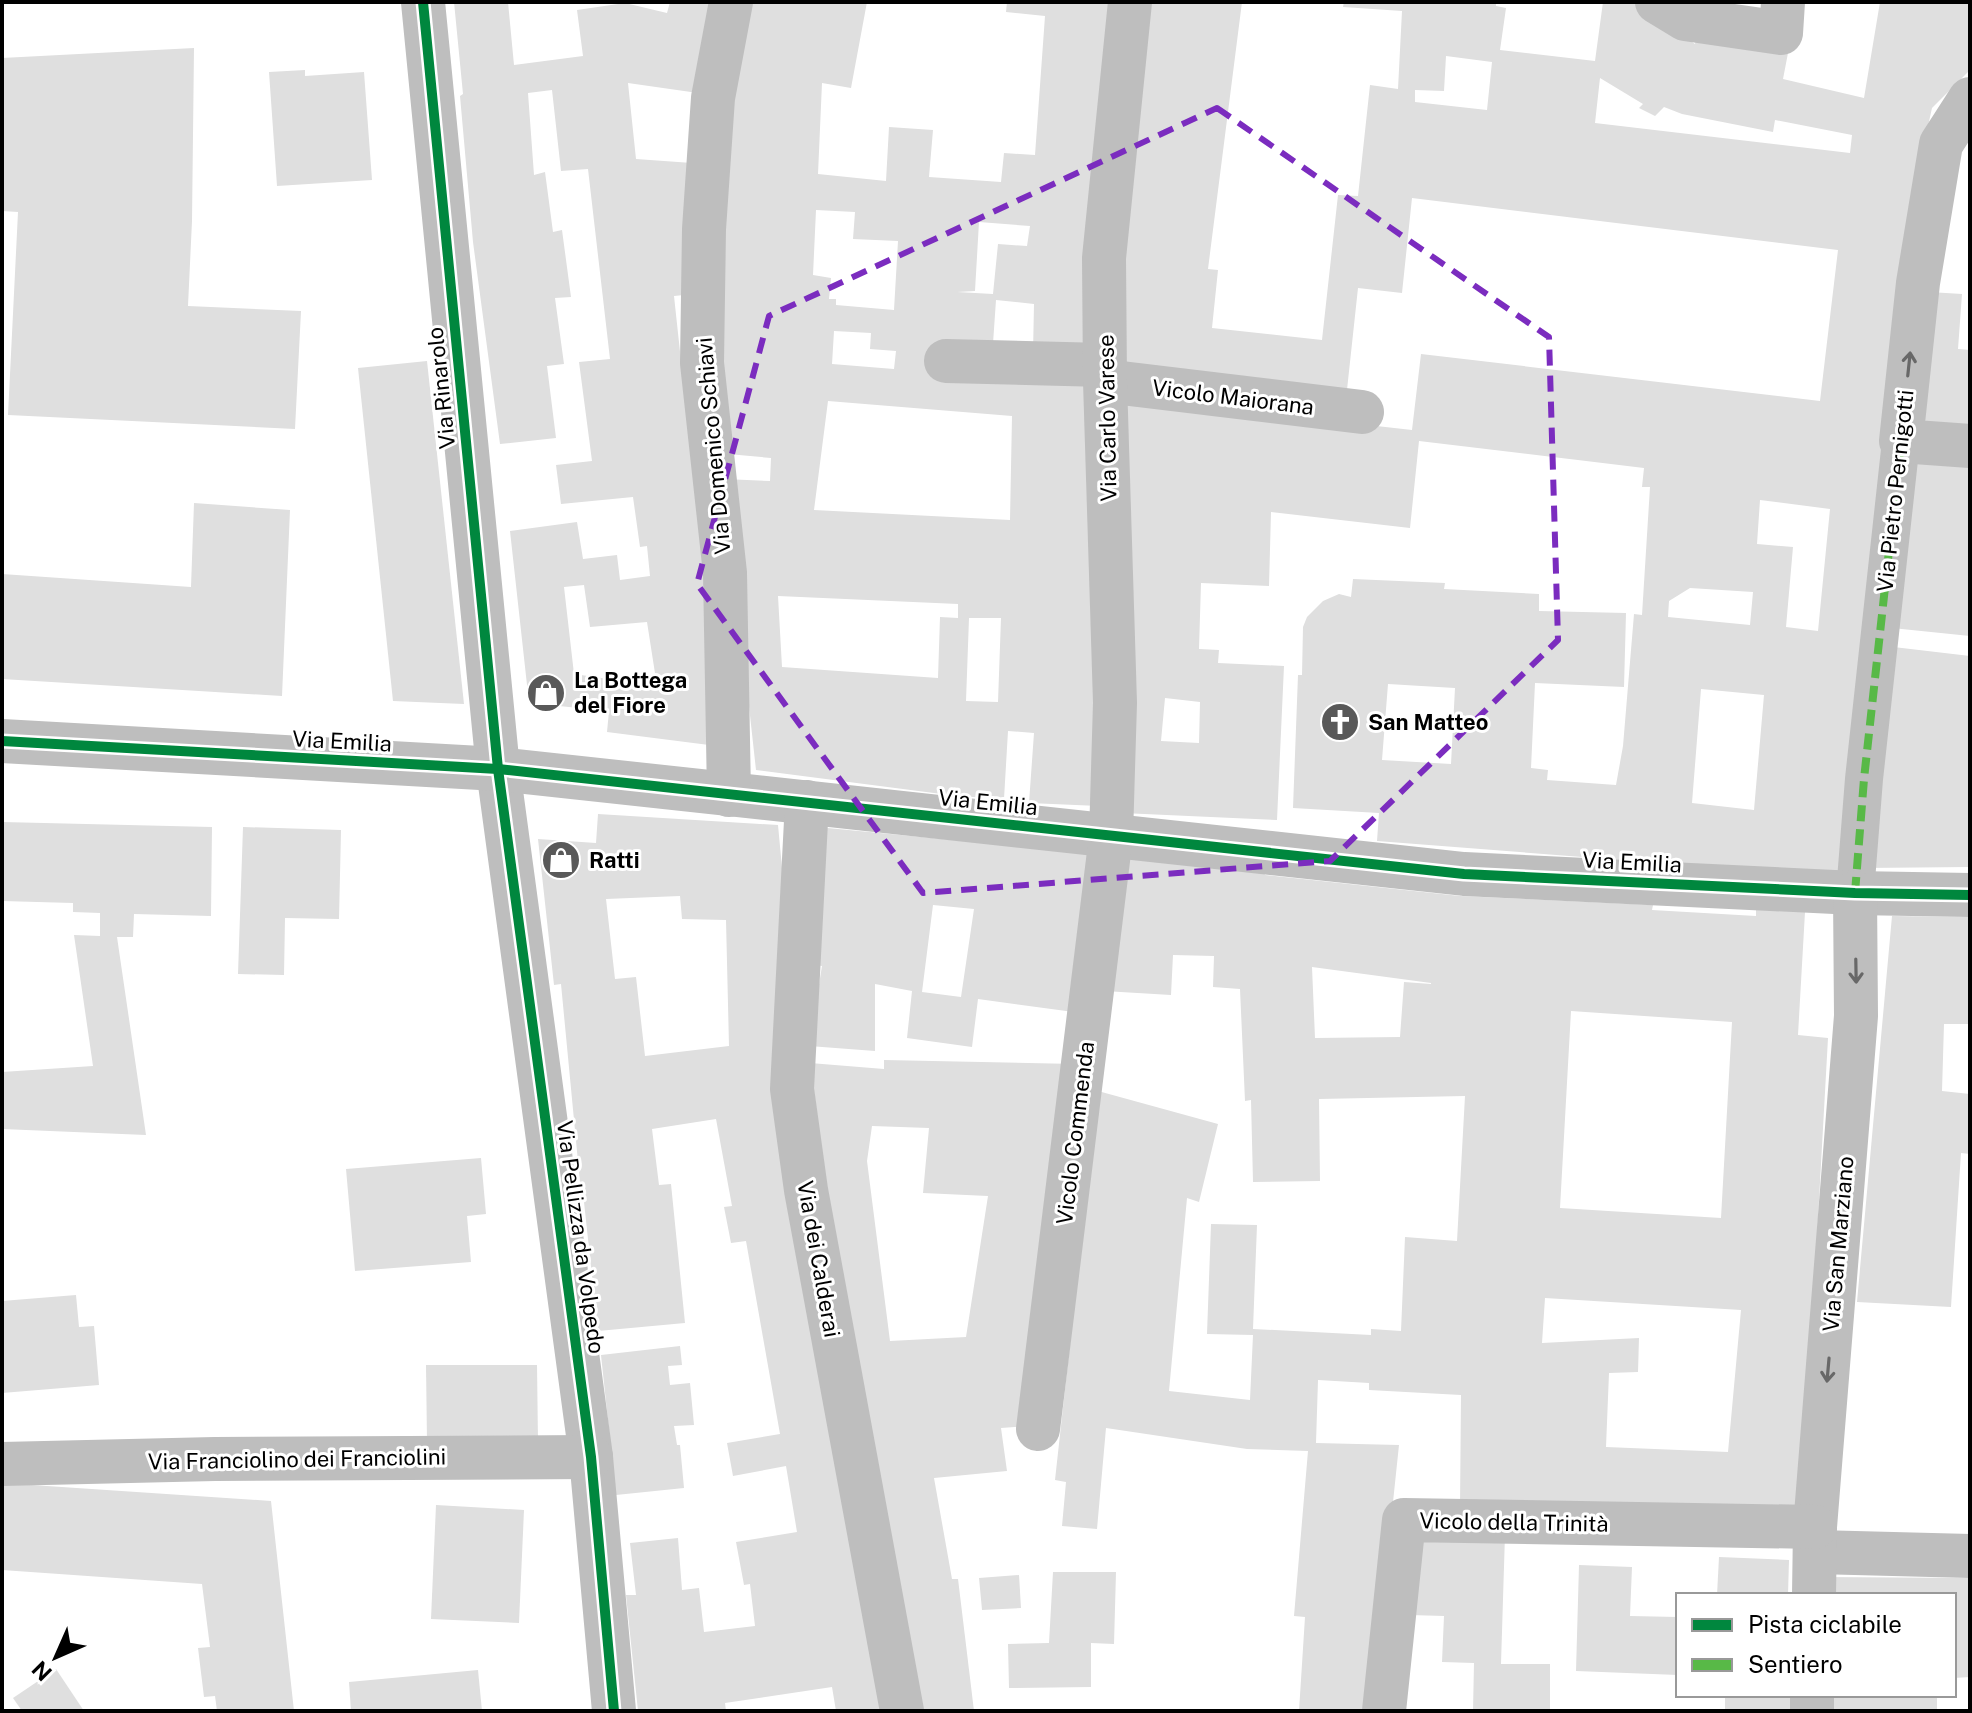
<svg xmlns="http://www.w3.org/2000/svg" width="1972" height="1713" font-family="'Public Sans',sans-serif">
	<rect width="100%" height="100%" fill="#fff"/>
	<g fill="#dfdfdf" fill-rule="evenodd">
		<path d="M454,2H508L514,65L583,56L577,10L625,3L667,13L670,2H715L698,93L628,83L636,159L692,163L684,295L674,296L685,398L704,497L709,745L607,732L609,711L529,703L510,531L577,522L583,559L617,555L620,580L650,576L647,546L640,547L633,497L561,504L556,465L592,461L579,362L610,359L588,169L561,171L552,90L528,93L534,175L545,172L553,232L562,230L571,297L555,298L564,364L547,366L556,438L500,444L473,242L460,96L463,94ZM584,585L590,627L647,622L657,686L574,674L564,587Z"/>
		<path d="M741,2H867L851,88L822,83L818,174L886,181L889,127L933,130L929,177L1001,182L1004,153L1035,155L1045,16L1006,12L1007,2H1115L1093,355L1033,353L1034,304L996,300L992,358L1095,375L1099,806L1029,803L1034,733L1008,731L1004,799L957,796L756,770L724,479L770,481L771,458L717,453L713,395ZM816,210L855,212L853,239L898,241L894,310L836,305V299H829L831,278L813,275ZM979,222L1030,226L1027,246L998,244L993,294L957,292L975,291ZM834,331L871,333L870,349L896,351L894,369L832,364ZM828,401L1012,416L1010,520L814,510ZM778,596L958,604V618L940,617L938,678L782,667ZM969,618H1001L998,702L966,701Z"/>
		<path d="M1138,2H1242L1208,269L1218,270L1212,328L1322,340L1338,195L1358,196L1370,85L1398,89L1402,11L1343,7L1344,2H1496V6L1506,8L1500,50L1595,61L1603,2H1633L1695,44L1697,35L1788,53L1783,79L1864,98L1880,2H1970V70L1932,108L1924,144L1851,874L1621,860L1377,841L1379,813L1293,808L1298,675H1302L1303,627L1307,617L1323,601L1339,594L1351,597L1353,579L1445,583L1444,589L1539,594V611L1626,613L1624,687L1535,683L1531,768L1548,770L1547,780L1616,785L1623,746L1634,614L1642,615L1650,487H1642L1644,468L1419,441L1410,528L1271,512L1269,586L1201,583L1199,649L1219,650L1218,663L1284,666L1277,820L1122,813L1119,397L1412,430L1421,354L1820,401L1838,250L1412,198L1402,293L1358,288L1346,399L1116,372ZM1446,56L1492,62L1487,110L1415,102V90L1444,91ZM1600,78L1643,104L1639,108L1655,116L1664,107L1682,114L1773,132L1775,120L1852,135L1850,153L1595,123ZM1760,500L1830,509L1818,631L1786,627L1793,547L1757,544ZM1690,588L1753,592L1750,625L1668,617L1669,601ZM1388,684L1455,688L1451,764L1382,760ZM1701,689L1764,695L1754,810L1692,803ZM1165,698L1200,702L1199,743L1161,741Z"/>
		<polygon points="194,48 192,221 188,306 301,311 295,429 8,415 18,212 2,211 2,58"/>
		<polygon points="305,70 305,76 364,72 372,180 277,186 269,72"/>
		<polygon points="1929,292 1962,294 1958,349 1970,350 1970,433 1913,433"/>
		<polygon points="427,361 464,704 393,701 358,368"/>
		<polygon points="1907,452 1970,455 1970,636 1892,628"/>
		<polygon points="194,503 290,510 282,696 2,679 2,574 191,587"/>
		<polygon points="1885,646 1970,656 1968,756 1970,757 1970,776 1968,795 1970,795 1970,867 1864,868"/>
		<path d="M598,814L778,825L787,921L890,1711H836L832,1687L725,1703L726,1711H638L626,1595H636L630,1543L678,1538L682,1590L699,1588L704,1632L755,1626L750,1584L744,1585L736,1542L797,1532L786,1466L733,1476L727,1443L780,1434L746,1241L731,1243L724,1207L732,1206L716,1119L652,1129L659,1185L671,1184L685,1323L598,1331L583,1193H581L561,984L554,985L538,839L596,843ZM680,896L682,919L726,920L729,1046L645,1056L636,977L615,979L606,899Z"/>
		<polygon points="2,822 212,827 211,916 134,914 133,937 117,937 146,1135 2,1129 2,1072 93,1066 74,935 100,936 100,913 73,912 73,903 2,901"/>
		<polygon points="243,827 341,830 339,919 285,918 284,975 238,974"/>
		<path d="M817,827L1098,854L1081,1013L978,999L972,1047L907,1038L912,991L875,984V1051L809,1046L822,966L814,965ZM933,905L974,909L961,997L922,992Z"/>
		<path d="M1115,854L1264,872L1265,875L1460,896L1653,905L1652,910L1756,916V909L1805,912L1798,1035L1828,1038L1811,1344L1796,1507H1460L1461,1395L1369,1390V1383L1318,1380L1316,1443L1399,1445L1371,1711H1299L1305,1617L1294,1616L1308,1451L1247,1449L1106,1428L1097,1529L1062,1526L1066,1482L1055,1480L1098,1091L1218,1124L1199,1202L1187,1198L1169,1391L1250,1400L1253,1335L1207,1334L1211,1224L1257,1225L1253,1329L1371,1335V1329L1401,1331L1405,1237L1457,1241L1465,1096L1319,1099L1320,1181L1253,1182L1251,1100L1245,1101L1240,989L1213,987L1214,956L1173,955L1171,995L1104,991ZM1312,967L1431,983V984L1404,982L1400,1037L1315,1038ZM1571,1011L1732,1022L1721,1218L1560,1208ZM1545,1298L1741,1310L1728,1452L1606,1447L1609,1373L1638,1372L1639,1338L1542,1343Z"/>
		<polygon points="1892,916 1970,917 1970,1024 1944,1024 1942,1091 1970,1094 1970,1154 1961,1153 1951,1307 1857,1302"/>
		<path d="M884,1060L1076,1064L1026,1426L1001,1428L1007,1471L934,1478L952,1579H958L974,1711H911L862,1440L810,1063L884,1069ZM872,1126L929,1128L923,1193L988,1196L966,1337L890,1341L867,1161Z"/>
		<polygon points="481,1158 486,1214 467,1216 471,1262 355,1271 346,1169"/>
		<polygon points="76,1295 79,1327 94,1326 99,1385 2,1393 2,1301"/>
		<polygon points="680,1346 682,1365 668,1366 670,1385 690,1383 694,1425 674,1426 677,1445 680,1445 684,1488 616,1495 601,1355"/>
		<polygon points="426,1365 537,1365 538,1442 427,1442"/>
		<polygon points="2,1483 271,1501 294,1711 217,1711 215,1696 204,1697 198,1648 210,1647 202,1584 2,1570"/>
		<polygon points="436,1505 524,1510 519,1623 431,1619"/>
		<polygon points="1447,1531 1505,1534 1501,1664 1550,1664 1550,1711 1473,1711 1474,1663 1442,1662 1444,1616 1410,1615 1414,1545"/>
		<polygon points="1719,1557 1789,1560 1788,1595 1717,1595"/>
		<polygon points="1579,1565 1632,1567 1630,1616 1678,1617 1678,1675 1576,1671"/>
		<polygon points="1053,1572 1116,1572 1114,1644 1091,1643 1091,1687 1009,1688 1008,1644 1049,1643"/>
		<polygon points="1019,1575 1021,1608 982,1610 979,1578"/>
		<polygon points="1821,1577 1970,1578 1970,1677 1954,1678 1954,1595 1821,1595"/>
		<polygon points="56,1669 84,1711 22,1711 13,1698"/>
		<polygon points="478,1670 482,1711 351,1711 349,1682"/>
		<rect x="1725" y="1695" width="65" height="16"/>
		<rect x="1820" y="1695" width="117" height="16"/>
	</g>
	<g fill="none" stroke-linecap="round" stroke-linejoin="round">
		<polyline stroke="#bebebe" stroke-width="38" points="1855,893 1864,779 1901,441"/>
		<g stroke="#bebebe" stroke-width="44">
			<polyline points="423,2 498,769 591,1457 614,1711"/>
			<polyline points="1657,2 1685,19 1781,33 1783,2"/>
			<polyline points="1970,99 1941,144 1918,283 1901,441 1970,446"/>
			<polyline points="946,361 1104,365"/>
			<polyline points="1105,381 1362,412"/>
			<polyline points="2,741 498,769 1464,874 1855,893 1970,895"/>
			<polyline points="729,795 725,573 702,363 704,229 713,98 731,2"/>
			<polyline points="807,802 792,1089 806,1190 902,1711"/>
			<polyline points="1038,1429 1111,836 1115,703 1105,381 1104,258 1130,2"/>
			<polyline points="2,1464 215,1459 591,1457"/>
			<polyline points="1816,1552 1970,1556"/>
			<polyline points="1814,1595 1815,1527 1856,1016 1855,893"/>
			<polyline points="1384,1711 1404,1520 1815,1527"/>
			<polyline points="1812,1711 1812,1695"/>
		</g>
		<polyline stroke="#58b947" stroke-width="8" stroke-dasharray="16 8" stroke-linecap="butt" points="1855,893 1864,779 1901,441"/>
		<defs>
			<g id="cycleway">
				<polyline points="423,2 498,769 591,1457 614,1711"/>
				<polyline points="2,741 498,769 1464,874 1855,893 1970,895"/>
			</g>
		</defs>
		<use href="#cycleway" stroke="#fff" stroke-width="15"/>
		<use href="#cycleway" stroke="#00873e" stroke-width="10"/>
	</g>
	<defs><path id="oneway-shaft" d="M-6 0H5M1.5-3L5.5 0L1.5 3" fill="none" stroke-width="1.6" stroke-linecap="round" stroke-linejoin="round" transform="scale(2)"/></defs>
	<g stroke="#686868">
		<use href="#oneway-shaft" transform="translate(1909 364) rotate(-84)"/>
		<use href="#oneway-shaft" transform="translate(1856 971) rotate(89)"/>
		<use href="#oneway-shaft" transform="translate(1828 1370) rotate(95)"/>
	</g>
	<path fill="none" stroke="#7b2cbf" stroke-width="6" stroke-dasharray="16 10" stroke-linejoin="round" d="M1217,108L1549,337L1558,640L1330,861L923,893L697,584L769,316Z"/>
	<defs>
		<symbol id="shop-disc" viewBox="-11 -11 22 22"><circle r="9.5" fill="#595959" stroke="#fff"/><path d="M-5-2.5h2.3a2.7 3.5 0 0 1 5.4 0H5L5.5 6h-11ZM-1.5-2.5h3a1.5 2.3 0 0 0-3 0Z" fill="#fff"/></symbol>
		<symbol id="church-disc" viewBox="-11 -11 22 22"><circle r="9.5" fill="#595959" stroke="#fff"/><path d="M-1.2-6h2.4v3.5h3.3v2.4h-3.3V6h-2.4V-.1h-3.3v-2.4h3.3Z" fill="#fff"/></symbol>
	</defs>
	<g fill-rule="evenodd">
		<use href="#shop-disc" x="524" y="671" width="44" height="44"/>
		<use href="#church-disc" x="1318" y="700" width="44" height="44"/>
		<use href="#shop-disc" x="539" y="838" width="44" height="44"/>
	</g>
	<g text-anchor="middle" stroke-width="6" stroke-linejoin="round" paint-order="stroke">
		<g font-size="22" fill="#000" stroke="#fff">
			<text transform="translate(441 388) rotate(-96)" y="8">Via Rinarolo</text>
			<text transform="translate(1233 397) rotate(7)" y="8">Vicolo Maiorana</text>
			<text transform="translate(1107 418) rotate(-91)" y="8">Via Carlo Varese</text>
			<text transform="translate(713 446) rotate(-95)" y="8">Via Domenico Schiavi</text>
			<text transform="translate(1895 491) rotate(-84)" y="8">Via Pietro Pernigotti</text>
			<text transform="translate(342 741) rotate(3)" y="8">Via Emilia</text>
			<text transform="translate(988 802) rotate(6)" y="8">Via Emilia</text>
			<text transform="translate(1632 862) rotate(3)" y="8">Via Emilia</text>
			<text transform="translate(1075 1133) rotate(-83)" y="8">Vicolo Commenda</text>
			<text transform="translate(581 1237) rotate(82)" y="8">Via Pellizza da Volpedo</text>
			<text transform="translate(1838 1244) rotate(-85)" y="8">Via San Marziano</text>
			<text transform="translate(819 1259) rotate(80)" y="8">Via dei Calderai</text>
			<text transform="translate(297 1459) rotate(-1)" y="8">Via Franciolino dei Franciolini</text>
			<text transform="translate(1514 1522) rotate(1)" y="8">Vicolo della Trinità</text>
		</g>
		<g font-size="22" font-weight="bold" fill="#000" stroke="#fff" text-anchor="start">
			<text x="574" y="688">La Bottega<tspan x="574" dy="25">del Fiore</tspan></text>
			<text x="1368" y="730">San Matteo</text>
			<text x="589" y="868">Ratti</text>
		</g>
	</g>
	<rect width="1972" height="1713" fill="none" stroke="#000000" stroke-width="8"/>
	<rect x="1676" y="1593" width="280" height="104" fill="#ffffff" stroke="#999999" stroke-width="2"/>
	<rect x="1692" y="1619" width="40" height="12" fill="#00873e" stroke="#999999" stroke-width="2"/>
	<text x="1748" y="1633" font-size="24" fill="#000000">Pista ciclabile</text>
	<rect x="1692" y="1659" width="40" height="12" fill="#58b947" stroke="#999999" stroke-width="2"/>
	<text x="1748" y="1673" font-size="24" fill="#000000">Sentiero</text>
	<g transform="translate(56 1657) rotate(225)" stroke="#ffffff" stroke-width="6" paint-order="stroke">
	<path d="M0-6L14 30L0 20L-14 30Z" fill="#000000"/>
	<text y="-12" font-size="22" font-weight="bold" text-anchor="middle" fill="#000000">N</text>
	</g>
</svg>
